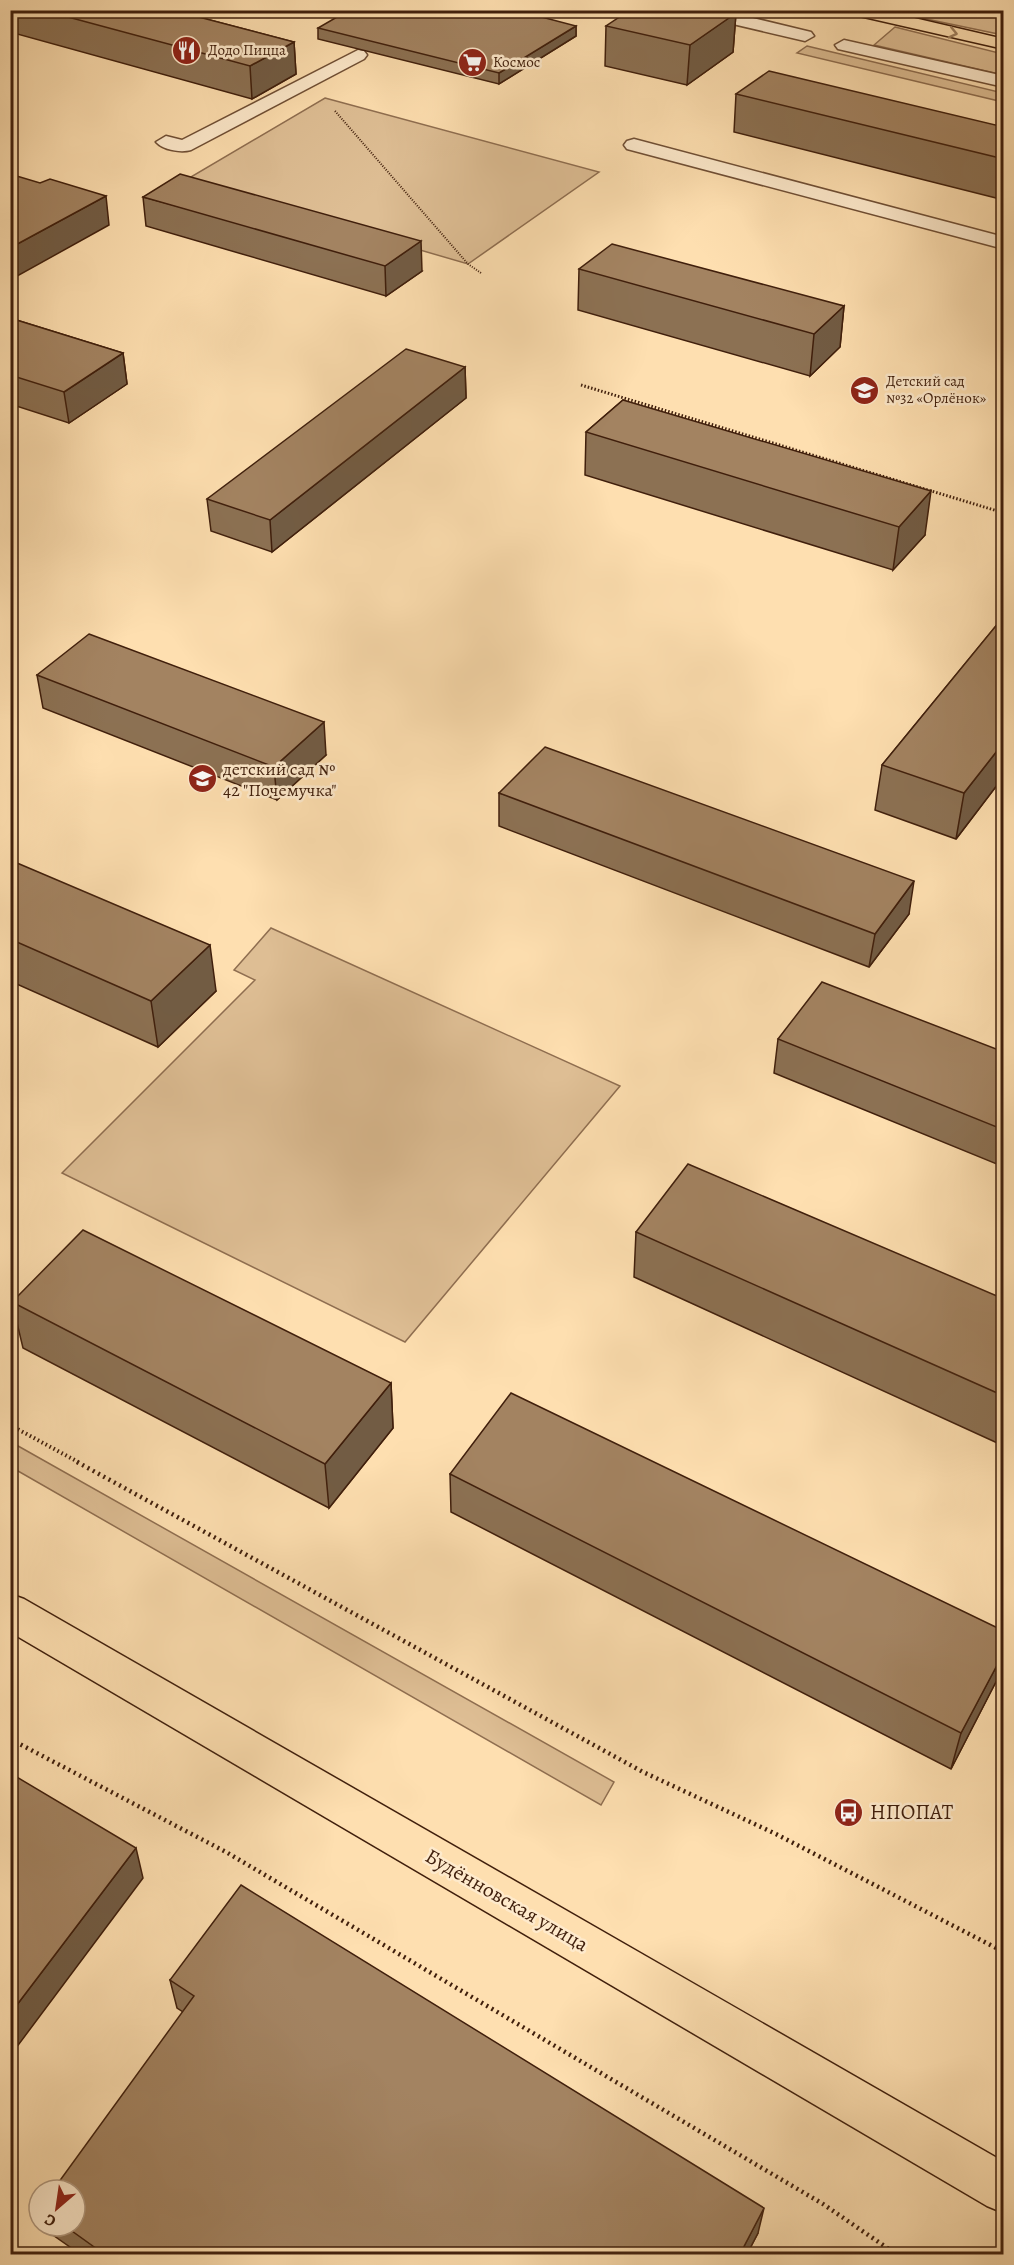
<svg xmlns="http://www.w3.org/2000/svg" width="1014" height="2265" font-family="Alegreya,serif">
	<rect width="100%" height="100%" fill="#fedfb0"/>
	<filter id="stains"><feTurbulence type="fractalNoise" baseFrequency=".00333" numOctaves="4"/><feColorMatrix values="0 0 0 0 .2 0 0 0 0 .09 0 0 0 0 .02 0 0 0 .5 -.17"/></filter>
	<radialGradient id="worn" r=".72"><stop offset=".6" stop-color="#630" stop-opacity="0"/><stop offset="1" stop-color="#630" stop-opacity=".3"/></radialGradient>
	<g fill="#debe94" stroke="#8f6e50" stroke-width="1.5">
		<polygon points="888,11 994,11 1003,13 1003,35"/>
		<polygon points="895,27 1003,54 1003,75 874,45"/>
		<polygon points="807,46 1003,93 1003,102 797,53"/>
		<polygon points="325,98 599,172 468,264 184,181"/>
		<polygon points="271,928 620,1086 405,1342 62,1173 255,980 234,970"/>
		<polygon points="11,1442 614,1782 601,1805 11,1467"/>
	</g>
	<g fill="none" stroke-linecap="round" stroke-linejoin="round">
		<defs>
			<g id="minor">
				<polygon points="688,10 720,10 811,32 814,36 805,41 690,14"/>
				<polygon points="844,40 1004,76 1004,87 838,49 835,45"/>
				<path d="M358,50L364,51L367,55L364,59L191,150C181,153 163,150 156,142L166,136L182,140Z"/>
				<polygon points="634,139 1004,237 1004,249 627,149 624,145 627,141"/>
			</g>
			<g id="major">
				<polygon points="847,10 880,10 1004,39 1004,49 855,15"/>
				<polygon points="10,1594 24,1599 1004,2162 1004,2213 987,2206 10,1632"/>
			</g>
		</defs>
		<use href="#minor" stroke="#704f35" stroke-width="3"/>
		<use href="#major" stroke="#401f0c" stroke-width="3"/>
		<g stroke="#401f0c" stroke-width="2" stroke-dasharray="1 1.5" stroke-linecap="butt">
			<polyline points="228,10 245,15"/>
			<polyline points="611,10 630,15"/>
			<polyline points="335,111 468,264 481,273"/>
		</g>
		<polyline stroke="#401f0c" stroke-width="3" stroke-dasharray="1.5 2" stroke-linecap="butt" points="581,385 1004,513"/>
		<polyline stroke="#401f0c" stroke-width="4" stroke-dasharray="1.5 3" stroke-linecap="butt" points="10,1425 80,1463"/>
		<g stroke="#401f0c" stroke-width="4.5" stroke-dasharray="2 4" stroke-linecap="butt">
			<polyline points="77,1462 643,1772 776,1834 1004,1952"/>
			<polyline points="10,1739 226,1852 823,2204 896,2254"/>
		</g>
		<use href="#minor" fill="#feeacc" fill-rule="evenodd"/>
		<use href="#major" fill="#fedfb0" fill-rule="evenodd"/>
	</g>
	<g fill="#8c7153" stroke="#401f0c" stroke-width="1.5">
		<polygon points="10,10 172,10 294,42 296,74 252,99 10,32"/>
		<polygon points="736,13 733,52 687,85 605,66 606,26"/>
		<polygon points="576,26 576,36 499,84 318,39 318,28"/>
		<polygon points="736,94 1004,127 1004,200 734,132"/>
		<polygon points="143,197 422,271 386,296 146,226"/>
		<polygon points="579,269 844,306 840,347 810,376 578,310"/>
		<polygon points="10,318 123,353 127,384 69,423 10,404"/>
		<polygon points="465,367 466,398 272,552 211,531 207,499"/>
		<polygon points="623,400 925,535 893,570 585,475 586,432"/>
		<polygon points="1004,616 1004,776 956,839 875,810 882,765"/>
		<polygon points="37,675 326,755 277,800 43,708"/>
		<polygon points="499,793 909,914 869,967 499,826"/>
		<polygon points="10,860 216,991 158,1047 10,981"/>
		<polygon points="778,1039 1004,1052 1004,1167 774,1073"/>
		<polygon points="636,1232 1004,1299 1004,1446 634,1277"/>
		<polygon points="12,1302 391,1383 393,1428 329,1508 23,1348"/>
		<polygon points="450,1474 1004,1631 1004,1664 1001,1672 951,1769 451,1512"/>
		<polygon points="170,1980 758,2233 747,2254 80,2254 50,2233 48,2226 75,2226 183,2012 177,2008"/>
	</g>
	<g fill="#725c44" stroke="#401f0c" stroke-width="1.5">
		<polygon points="736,13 733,52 687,85 690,45"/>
		<polygon points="576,26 576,36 499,84 499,73"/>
		<polygon points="294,42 296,74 252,99 250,66"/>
		<polygon points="106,196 109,225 10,280 10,248"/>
		<polygon points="421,241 422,271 386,296 385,266"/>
		<polygon points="844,306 840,347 810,376 814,334"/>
		<polygon points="123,353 127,384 69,423 64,392"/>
		<polygon points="465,367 466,398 272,552 270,520"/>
		<polygon points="931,491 925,535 893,570 899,527"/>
		<polygon points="324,722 326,755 277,800 274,767"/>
		<polygon points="1004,742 1004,776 956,839 964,793"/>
		<polygon points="914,881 909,914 869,967 875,934"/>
		<polygon points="210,945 216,991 158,1047 151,1001"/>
		<polygon points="391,1383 393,1428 329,1508 325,1464"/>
		<polygon points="1004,1652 1004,1664 1001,1672 951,1769 961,1733"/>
		<polygon points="136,1848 143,1878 10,2056 10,2014"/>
		<polygon points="764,2208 758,2233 747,2254 740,2254"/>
	</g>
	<g fill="#a38361" stroke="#401f0c" stroke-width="1.5">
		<polygon points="42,10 172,10 294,42 250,66"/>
		<polygon points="349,10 515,10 576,26 499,73 318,28"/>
		<polygon points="630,10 724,10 736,13 690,45 606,26"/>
		<polygon points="769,71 1004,127 1004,159 736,94"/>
		<polygon points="10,174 40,183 50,179 106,196 10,248"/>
		<polygon points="180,174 421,241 385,266 143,197"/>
		<polygon points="612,244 844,306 814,334 579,269"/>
		<polygon points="10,318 123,353 64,392 10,375"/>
		<polygon points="406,349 465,367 270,520 207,499"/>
		<polygon points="623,400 931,491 899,527 586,432"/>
		<polygon points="1004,616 1004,742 964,793 882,765"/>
		<polygon points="89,634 324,722 274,767 37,675"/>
		<polygon points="545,747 914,881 875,934 499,793"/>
		<polygon points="10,860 210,945 151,1001 10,939"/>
		<polygon points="822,982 1004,1052 1004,1130 778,1039"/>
		<polygon points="688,1164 1004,1299 1004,1396 636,1232"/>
		<polygon points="83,1230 391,1383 325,1464 12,1302"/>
		<polygon points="511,1393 1004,1631 1004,1652 961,1733 450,1474"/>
		<polygon points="10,1773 136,1848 10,2014"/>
		<polygon points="241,1885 764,2208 740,2254 104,2254 65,2226 75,2226 75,2190 53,2190 194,1996 170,1980"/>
	</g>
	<defs><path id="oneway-chevron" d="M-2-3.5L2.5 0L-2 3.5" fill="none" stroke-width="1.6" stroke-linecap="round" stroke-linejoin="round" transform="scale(1.5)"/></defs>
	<use stroke="#9f7f5e" href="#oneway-chevron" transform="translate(953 33) rotate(13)"/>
	<defs>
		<symbol id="restaurant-disc" viewBox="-11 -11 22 22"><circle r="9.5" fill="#8f2418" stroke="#feeacc"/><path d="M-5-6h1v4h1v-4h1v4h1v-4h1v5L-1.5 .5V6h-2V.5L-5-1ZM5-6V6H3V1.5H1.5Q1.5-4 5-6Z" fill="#fff"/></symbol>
		<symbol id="supermarket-disc" viewBox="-11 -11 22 22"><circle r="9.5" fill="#8f2418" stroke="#feeacc"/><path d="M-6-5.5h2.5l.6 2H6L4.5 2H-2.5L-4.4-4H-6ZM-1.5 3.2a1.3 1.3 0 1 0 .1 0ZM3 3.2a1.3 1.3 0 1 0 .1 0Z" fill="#fff"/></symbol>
		<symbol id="school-disc" viewBox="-11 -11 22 22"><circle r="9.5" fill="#8f2418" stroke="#feeacc"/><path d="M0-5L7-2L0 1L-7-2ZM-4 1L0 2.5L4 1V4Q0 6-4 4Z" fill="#fff"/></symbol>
		<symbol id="bus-disc" viewBox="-11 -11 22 22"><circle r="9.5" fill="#8f2418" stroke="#feeacc"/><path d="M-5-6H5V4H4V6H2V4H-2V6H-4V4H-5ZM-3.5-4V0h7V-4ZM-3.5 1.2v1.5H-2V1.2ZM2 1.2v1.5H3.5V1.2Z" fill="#fff"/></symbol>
	</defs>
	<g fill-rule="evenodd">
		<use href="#restaurant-disc" x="170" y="34" width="33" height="33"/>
		<use href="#supermarket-disc" x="456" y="46" width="33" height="33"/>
		<use href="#school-disc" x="848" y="374" width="33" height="33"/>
		<use href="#school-disc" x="186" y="762" width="33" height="33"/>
		<use href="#bus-disc" x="832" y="1796" width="33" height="33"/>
	</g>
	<g text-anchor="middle" stroke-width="5" stroke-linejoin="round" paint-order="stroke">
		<g font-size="15" fill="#401f0c" stroke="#feeacc" text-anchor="start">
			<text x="208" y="55">Додо Пицца</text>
			<text x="493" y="67">Космос</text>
			<text x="886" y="386">Детский сад<tspan x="886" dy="17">№32 «Орлёнок»</tspan></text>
		</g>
		<g font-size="18" fill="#401f0c" stroke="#feeacc" text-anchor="start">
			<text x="223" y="775">детский сад №<tspan x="223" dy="21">42 "Почемучка"</tspan></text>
		</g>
		<g font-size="21" fill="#401f0c" stroke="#feeacc" text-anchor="start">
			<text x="870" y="1819">НПОПАТ</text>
		</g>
		<g font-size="21" fill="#401f0c" stroke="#feeacc">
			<text transform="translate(507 1900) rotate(30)" y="7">Будённовская улица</text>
		</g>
	</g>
	<rect width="1014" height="2265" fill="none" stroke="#fedfb0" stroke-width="36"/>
	<rect x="12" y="12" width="990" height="2241" fill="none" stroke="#401f0c" stroke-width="3"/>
	<rect x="18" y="18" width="978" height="2229" fill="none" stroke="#401f0c" stroke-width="1.5"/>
	<g transform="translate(57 2208) rotate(209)"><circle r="28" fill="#feeacc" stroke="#b2997f" stroke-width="1.5"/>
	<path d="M0-4.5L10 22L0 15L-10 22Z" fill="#8f2418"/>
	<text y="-9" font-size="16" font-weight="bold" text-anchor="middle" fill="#401f0c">С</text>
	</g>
	<rect width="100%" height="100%" filter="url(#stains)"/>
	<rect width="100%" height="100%" fill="url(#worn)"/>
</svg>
